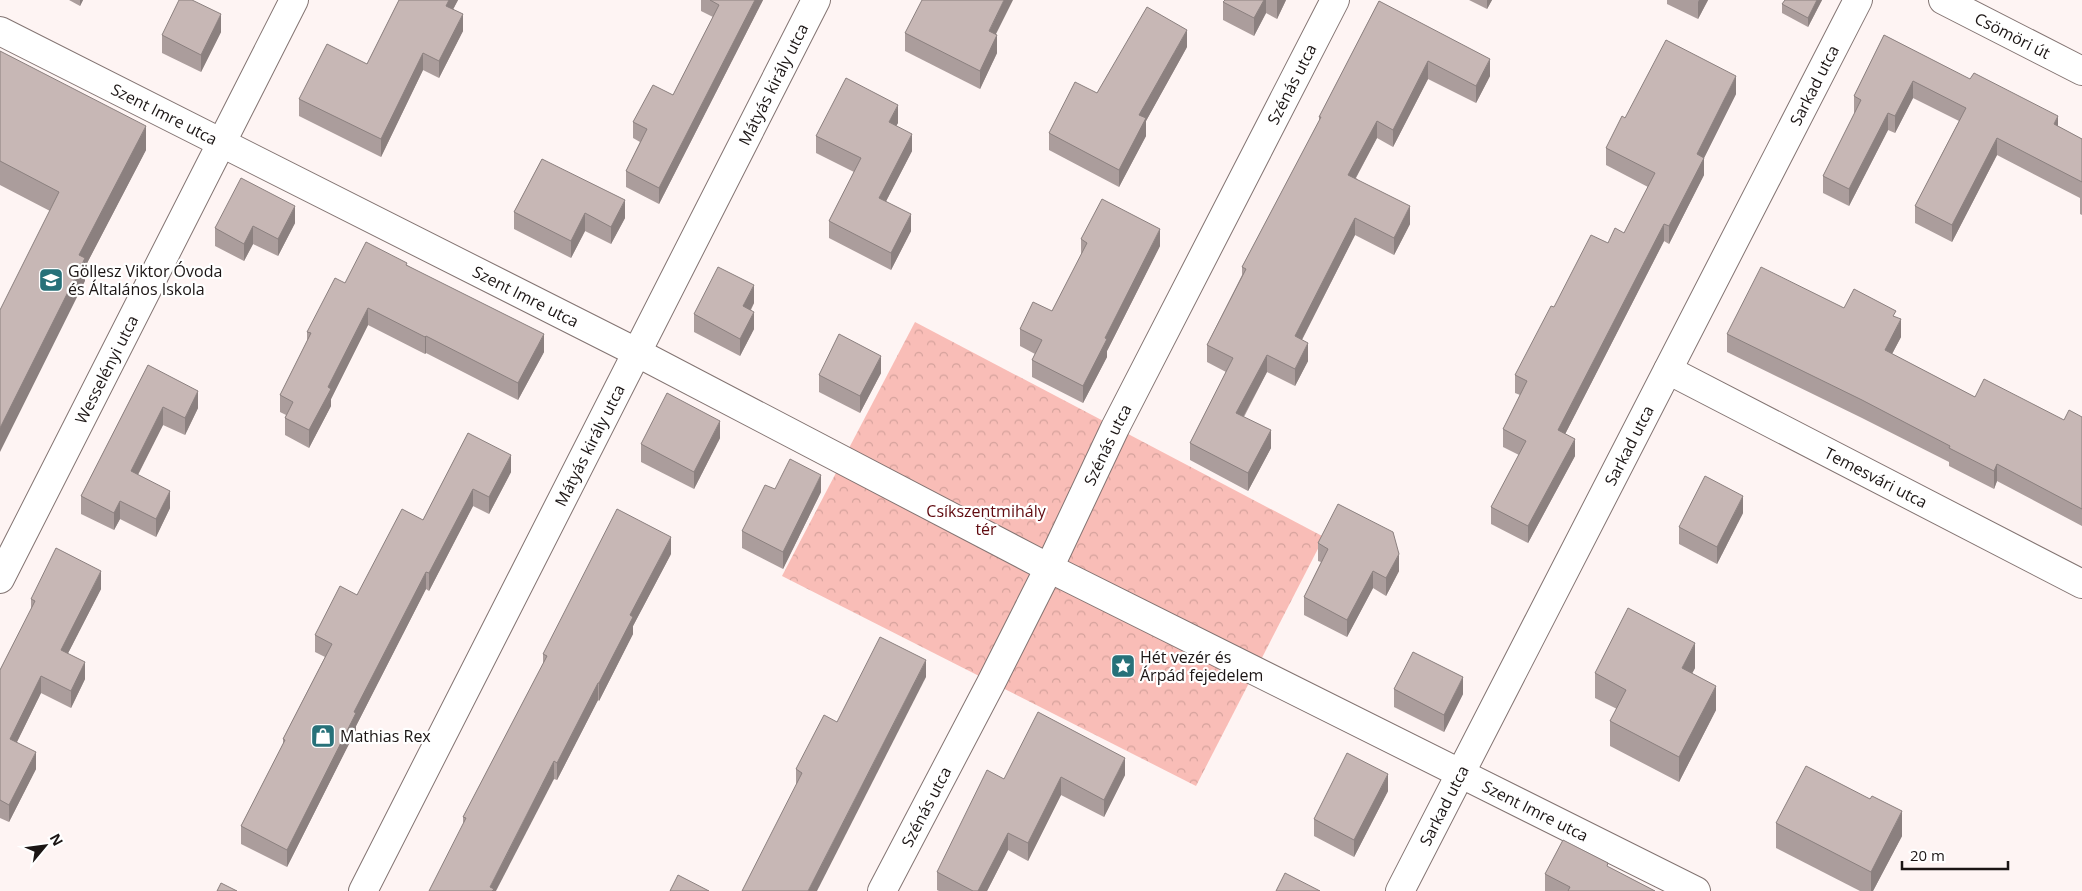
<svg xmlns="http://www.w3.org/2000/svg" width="2082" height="891" font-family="'Open Sans',sans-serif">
	<defs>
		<pattern id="forest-crowns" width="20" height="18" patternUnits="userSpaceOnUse" patternTransform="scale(1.25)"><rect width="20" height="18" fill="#f9bdb7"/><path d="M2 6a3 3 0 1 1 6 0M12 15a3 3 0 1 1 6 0" fill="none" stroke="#d5a29c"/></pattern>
	</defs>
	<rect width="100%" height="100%" fill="#fef4f3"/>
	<polygon fill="url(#forest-crowns)" points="915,322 1324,537 1196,786 782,576"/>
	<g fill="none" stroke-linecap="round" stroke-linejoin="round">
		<defs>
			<g id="minor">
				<path id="s1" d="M0,31L636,352L1049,568L1696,891"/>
				<path id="s2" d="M1668,370L2082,584"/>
				<path id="s3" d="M0,579L294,0"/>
				<path id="s4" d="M363,891L816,0"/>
				<path id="s5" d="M882,891L991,683L1049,568L1115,428L1335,0"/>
				<path id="s6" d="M1400,891L1858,0"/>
			</g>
			<g id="major">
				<path id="s7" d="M1943,0L2082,71"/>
			</g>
		</defs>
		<use href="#minor" stroke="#837472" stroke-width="30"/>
		<use href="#major" stroke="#837472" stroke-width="30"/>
		<use href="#minor" stroke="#fff" stroke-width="28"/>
		<use href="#major" stroke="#fff" stroke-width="28"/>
	</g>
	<g fill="#ab9d9c">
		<polygon points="69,0 83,0 80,6"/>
		<polygon points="399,0 458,0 453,9 463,31 439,78 423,70 381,157 299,116 299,99 367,64"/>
		<polygon points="701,0 763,0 659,204 626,187 626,171 640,142 633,138 633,122 673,95 713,17 701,11"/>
		<polygon points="1225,0 1286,0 1277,19 1266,13 1254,36 1223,20 1223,2"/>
		<polygon points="1469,0 1492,0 1487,9"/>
		<polygon points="1667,0 1708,0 1698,19 1667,4"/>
		<polygon points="1785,0 1822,0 1808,27 1782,13 1782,4"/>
		<polygon points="1379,1 1490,76 1476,103 1428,79 1393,147 1377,138 1356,178 1410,224 1394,255 1355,235 1302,340 1308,361 1295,386 1267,372 1244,417 1271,448 1248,491 1190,460 1190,443 1226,372 1207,362 1207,345 1242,275 1242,267 1319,121 1319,117"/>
		<polygon points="221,32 201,72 162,53 162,35"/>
		<polygon points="905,33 996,34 997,53 980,89 905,51"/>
		<polygon points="1884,35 2082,139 2082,215 2080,214 2080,198 1997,155 1952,242 1915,223 1915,206 1959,121 1913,98 1895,133 1888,130 1849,206 1823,193 1823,176 1855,113 1854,113 1854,96"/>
		<polygon points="1187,47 1146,121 1146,136 1119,187 1049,150 1049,133 1097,93"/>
		<polygon points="0,51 146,150 85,267 85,281 50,211 0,185"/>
		<polygon points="1736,94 1704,158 1704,175 1669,244 1664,241 1565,434 1575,456 1528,543 1491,524 1491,507 1519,455 1503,447 1503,429 1520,395 1515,393 1515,375 1608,243 1624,233 1648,187 1606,165 1606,148 1625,118"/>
		<polygon points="898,123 896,125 912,151 886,201 911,231 891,270 829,238 829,221 854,172 816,153 816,136"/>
		<polygon points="542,159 625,218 611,244 585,231 571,258 514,229 514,212"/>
		<polygon points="295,223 278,256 253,244 244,261 215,246 215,228"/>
		<polygon points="1081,239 1160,246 1107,351 1107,357 1083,403 1032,377 1032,360 1035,354 1020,346 1020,329 1052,311 1081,256"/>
		<polygon points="407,265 544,352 518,400 426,353 425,354 368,325 331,399 331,406 309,448 285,435 285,418 286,415 280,412 280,395 307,341 307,332 345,283"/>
		<polygon points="754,303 751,310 754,329 740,356 694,332 694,314"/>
		<polygon points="1844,308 1896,317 1901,337 1892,354 1975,397 2064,420 2082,417 2082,526 1997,481 1994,489 1949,466 1949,462 1862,418 1727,352 1727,334"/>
		<polygon points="148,365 198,408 185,435 163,425 138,475 170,508 156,537 120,519 114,530 81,514 81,496"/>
		<polygon points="881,373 860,413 819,392 819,375"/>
		<polygon points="468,433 511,472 489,514 473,506 429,591 426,589 356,726 356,730 287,867 241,844 241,826 283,744 283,739 325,657 315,652 315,635 357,595 423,520"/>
		<polygon points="720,438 694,489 641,462 641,444"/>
		<polygon points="775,489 821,492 783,569 742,548 742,531"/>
		<polygon points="1743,513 1717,564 1679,544 1679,527"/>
		<polygon points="1318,543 1399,571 1386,596 1373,588 1347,637 1304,615 1304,597 1321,562 1318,561"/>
		<polygon points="671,554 633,626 633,634 599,701 598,700 557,780 554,779 463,823 463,817 543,664 543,654"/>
		<polygon points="101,589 68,653 85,679 71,708 41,693 17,742 36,769 9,822 0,818 0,670 31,610 31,599"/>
		<polygon points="1695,668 1692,673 1716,710 1679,782 1610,746 1610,721 1617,709 1595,698 1595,673"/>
		<polygon points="926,677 796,785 796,769 837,722"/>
		<polygon points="1394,689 1463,694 1444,732 1394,707"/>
		<polygon points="1125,775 1104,817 1061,795 1028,861 1008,850 987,891 939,891 937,890 937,872 1004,779"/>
		<polygon points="1388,791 1354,857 1314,836 1314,819"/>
		<polygon points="1870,799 1902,836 1873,891 1860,891 1776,848 1776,823"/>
		<polygon points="1608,867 1655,891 1545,891 1545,874"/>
	</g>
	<g fill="#8b807f">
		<polygon points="80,0 83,0 80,6"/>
		<polygon points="449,0 458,0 446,23 446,6"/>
		<polygon points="755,0 763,0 659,204 659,188"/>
		<polygon points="1004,0 1013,0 989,48 989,31"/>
		<polygon points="1264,0 1266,0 1266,13 1254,36 1254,18"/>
		<polygon points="1277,0 1286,0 1277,19"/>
		<polygon points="1487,0 1492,0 1487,9"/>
		<polygon points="1699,0 1708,0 1698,19 1698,2"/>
		<polygon points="1817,0 1822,0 1808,27 1808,18"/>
		<polygon points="221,14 221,32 201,72 201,55"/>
		<polygon points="463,14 463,31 439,78 439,61"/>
		<polygon points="1187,30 1187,47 1146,121 1146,136 1119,187 1119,170 1139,115"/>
		<polygon points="997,35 997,53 980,89 980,71"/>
		<polygon points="423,53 423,70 381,157 381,139"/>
		<polygon points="1490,59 1490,76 1476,103 1476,86"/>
		<polygon points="1428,61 1428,79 1393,147 1393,130"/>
		<polygon points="1736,76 1736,94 1704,158 1704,175 1669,244 1669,226 1697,154"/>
		<polygon points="1913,81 1913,98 1895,133 1895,116"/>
		<polygon points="898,105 898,123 889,139 889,122"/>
		<polygon points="1888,113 1888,130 1849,206 1849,189"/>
		<polygon points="2058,116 2058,133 2054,124"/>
		<polygon points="1377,121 1377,138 1348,192 1348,175"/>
		<polygon points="146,126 146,150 85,267 85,281 0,452 0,428 79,255"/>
		<polygon points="912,134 912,151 879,215 879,198"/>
		<polygon points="1997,138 1997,155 1952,242 1952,225"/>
		<polygon points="625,200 625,218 611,244 611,227"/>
		<polygon points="295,206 295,223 278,256 278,239"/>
		<polygon points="1410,206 1410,224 1394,255 1394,238"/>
		<polygon points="585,213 585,231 571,258 571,241"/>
		<polygon points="911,214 911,231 891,270 891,253"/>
		<polygon points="1355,218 1355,235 1295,353 1295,336"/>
		<polygon points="1664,224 1664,241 1558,448 1558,430"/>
		<polygon points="253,226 253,244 244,261 244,244"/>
		<polygon points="1160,229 1160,246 1107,351 1107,357 1083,403 1083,386 1105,338"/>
		<polygon points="754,285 754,303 743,323 743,306"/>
		<polygon points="368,308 368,325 331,399 331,406 309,448 309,430 328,387"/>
		<polygon points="754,312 754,329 740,356 740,339"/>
		<polygon points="1901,319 1901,337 1885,367 1885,350"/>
		<polygon points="544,334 544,352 518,400 518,383"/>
		<polygon points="426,336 426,353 425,354 425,337"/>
		<polygon points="1308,343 1308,361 1295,386 1295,369"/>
		<polygon points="1267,355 1267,372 1236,430 1236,413"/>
		<polygon points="881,356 881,373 860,413 860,396"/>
		<polygon points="198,391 198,408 185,435 185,418"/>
		<polygon points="163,407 163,425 131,488 131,471"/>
		<polygon points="720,421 720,438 694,489 694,472"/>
		<polygon points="1271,430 1271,448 1248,491 1248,473"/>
		<polygon points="1575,439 1575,456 1528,543 1528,526"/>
		<polygon points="511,455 511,472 489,514 489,497"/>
		<polygon points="1997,464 1997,481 1994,489 1994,471"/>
		<polygon points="821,475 821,492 783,569 783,552"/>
		<polygon points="473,489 473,506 429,591 429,573"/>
		<polygon points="170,491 170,508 156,537 156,519"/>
		<polygon points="1743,496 1743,513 1717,564 1717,547"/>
		<polygon points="120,501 120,519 114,530 114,513"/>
		<polygon points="671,537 671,554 633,626 633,634 599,701 599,683 630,615"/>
		<polygon points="1399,554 1399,571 1386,596 1386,578"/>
		<polygon points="101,571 101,589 61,667 61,650"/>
		<polygon points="1373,571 1373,588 1347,637 1347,620"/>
		<polygon points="426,572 426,589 356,726 356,730 287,867 287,850 354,712"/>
		<polygon points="1695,643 1695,668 1682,693 1682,668"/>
		<polygon points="926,660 926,677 817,891 808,891"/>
		<polygon points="85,662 85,679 71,708 71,691"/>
		<polygon points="41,676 41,693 10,756 10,739"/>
		<polygon points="1463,677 1463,694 1444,732 1444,715"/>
		<polygon points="598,683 598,700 557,780 557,763"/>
		<polygon points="1716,686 1716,710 1679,782 1679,757"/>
		<polygon points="36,752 36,769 9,822 9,805"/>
		<polygon points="1125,758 1125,775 1104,817 1104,800"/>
		<polygon points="554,761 554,779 496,891 490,891 490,887"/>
		<polygon points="1388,774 1388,791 1354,857 1354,840"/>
		<polygon points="1061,777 1061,795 1028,861 1028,843"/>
		<polygon points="1902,811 1902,836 1873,891 1871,891 1871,872"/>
		<polygon points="1008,833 1008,850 987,891 978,891"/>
	</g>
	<g fill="#c7b7b5" stroke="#8b807f">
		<polygon points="179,0 192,0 221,14 201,55 162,35"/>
		<polygon points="399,0 449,0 446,6 463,14 439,61 423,53 381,139 299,99 327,44 367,64"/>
		<polygon points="710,0 755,0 659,188 626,171 647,129 633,122 653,85 673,95 719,5"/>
		<polygon points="922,0 1004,0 989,31 997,35 980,71 905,33"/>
		<polygon points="1225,0 1264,0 1254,18 1223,2"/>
		<polygon points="1785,0 1817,0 1808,18 1782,4"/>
		<polygon points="1379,1 1490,59 1476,86 1428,61 1393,130 1377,121 1348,175 1410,206 1394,238 1355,218 1295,336 1308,343 1295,369 1267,355 1236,413 1271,430 1248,473 1190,443 1233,358 1207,345 1246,269 1242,267 1321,117 1319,117"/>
		<polygon points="1147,7 1187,30 1139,115 1146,118 1119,170 1049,133 1075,82 1097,93"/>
		<polygon points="1884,35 1970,79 1974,73 2058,116 2054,124 2082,139 2082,182 1997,138 1952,225 1915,206 1966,108 1913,81 1895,116 1888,113 1849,189 1823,176 1861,100 1854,96"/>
		<polygon points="1666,40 1736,76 1697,154 1704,158 1669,226 1664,224 1558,430 1575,439 1528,526 1491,507 1526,441 1503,429 1527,381 1515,375 1551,306 1554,307 1591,235 1608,243 1615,228 1624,233 1655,173 1606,148 1622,116 1625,118"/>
		<polygon points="0,51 146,126 79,255 85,258 0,428 0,310 59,192 0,161"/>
		<polygon points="846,78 898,105 889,122 912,134 879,198 911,214 891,253 829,221 861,158 816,136"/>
		<polygon points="542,159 625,200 611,227 585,213 571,241 514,212"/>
		<polygon points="241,178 295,206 278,239 253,226 244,244 215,228"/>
		<polygon points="1102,199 1160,229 1105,338 1107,339 1083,386 1032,360 1042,340 1020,329 1033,302 1052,311 1087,243 1081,239"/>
		<polygon points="366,242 407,263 406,265 544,334 518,383 426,336 425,337 368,308 328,387 331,389 309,430 285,418 293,402 280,395 311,333 307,332 335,278 345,283"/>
		<polygon points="718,267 754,285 743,306 754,312 740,339 694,314"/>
		<polygon points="1761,267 1844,308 1854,289 1896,311 1893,316 1901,319 1885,350 1975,397 1984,379 2064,420 2069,410 2082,417 2082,509 1997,464 1994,471 1949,448 1950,446 1862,400 1727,334"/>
		<polygon points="839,334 881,356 860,396 819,375"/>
		<polygon points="148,365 198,391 185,418 163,407 131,471 170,491 156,519 120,501 114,513 81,496"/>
		<polygon points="667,393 720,421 694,472 641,444"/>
		<polygon points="468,433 511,455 489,497 473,489 429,573 426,572 354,712 356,713 287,850 241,826 285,740 283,739 332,644 315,635 340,586 357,595 402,509 423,520"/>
		<polygon points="790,459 821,475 783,552 742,531 765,485 775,489"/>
		<polygon points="1705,476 1743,496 1717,547 1679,527"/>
		<polygon points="1338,504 1393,532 1399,554 1386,578 1373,571 1347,620 1304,597 1328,549 1318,543"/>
		<polygon points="617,509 671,537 630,615 633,617 599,683 598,683 557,763 554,761 490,887 494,889 492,891 429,891 466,818 463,817 547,656 543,654"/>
		<polygon points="56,548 101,571 61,650 85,662 71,691 41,676 10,739 36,752 9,805 0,800 0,670 35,601 31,599"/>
		<polygon points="1628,608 1695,643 1682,668 1716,686 1679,757 1610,721 1626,690 1595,673"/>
		<polygon points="880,637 926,660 808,891 742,891 802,773 796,769 824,715 837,722"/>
		<polygon points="1413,652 1463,677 1444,715 1394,689"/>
		<polygon points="1038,712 1125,758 1104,800 1061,777 1028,843 1008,833 978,891 973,891 937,872 987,770 1004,779"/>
		<polygon points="1347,753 1388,774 1354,840 1314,819"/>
		<polygon points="1806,766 1870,799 1872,796 1902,811 1871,872 1776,823"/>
		<polygon points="1563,840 1608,863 1607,866 1655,891 1568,891 1570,887 1545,874"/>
		<polygon points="1285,873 1320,891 1276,891"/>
		<polygon points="678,875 709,891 670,891"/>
		<polygon points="221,883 237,891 217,891"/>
	</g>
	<defs>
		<symbol id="school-square" viewBox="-11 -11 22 22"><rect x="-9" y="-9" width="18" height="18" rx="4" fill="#277179" stroke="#fff"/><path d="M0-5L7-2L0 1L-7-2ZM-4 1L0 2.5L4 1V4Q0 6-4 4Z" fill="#fff"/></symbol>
		<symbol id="sight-square" viewBox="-11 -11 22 22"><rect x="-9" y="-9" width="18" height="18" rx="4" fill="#277179" stroke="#fff"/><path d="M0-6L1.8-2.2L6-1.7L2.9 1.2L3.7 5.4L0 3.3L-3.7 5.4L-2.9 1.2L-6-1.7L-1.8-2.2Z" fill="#fff"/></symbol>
		<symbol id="shop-square" viewBox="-11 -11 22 22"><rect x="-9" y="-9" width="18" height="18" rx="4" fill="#277179" stroke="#fff"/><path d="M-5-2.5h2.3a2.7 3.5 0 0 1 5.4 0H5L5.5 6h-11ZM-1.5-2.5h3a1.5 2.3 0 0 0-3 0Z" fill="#fff"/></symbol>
	</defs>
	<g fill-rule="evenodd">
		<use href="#school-square" x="37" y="266" width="28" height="28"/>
		<use href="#sight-square" x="1109" y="652" width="28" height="28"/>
		<use href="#shop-square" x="309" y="722" width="28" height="28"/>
	</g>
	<g text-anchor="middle" stroke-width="4.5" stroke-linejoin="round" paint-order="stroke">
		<g font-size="16" fill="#1b1514" stroke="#fff">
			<text dy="6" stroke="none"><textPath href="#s7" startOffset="78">Csömöri út</textPath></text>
			<text dy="6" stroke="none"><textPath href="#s4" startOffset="905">Mátyás király utca</textPath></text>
			<text dy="6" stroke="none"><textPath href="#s5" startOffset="905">Szénás utca</textPath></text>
			<text dy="6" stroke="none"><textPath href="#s6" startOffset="906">Sarkad utca</textPath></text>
			<text dy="6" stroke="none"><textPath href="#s1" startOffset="184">Szent Imre utca</textPath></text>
			<text dy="6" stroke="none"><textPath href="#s1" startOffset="589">Szent Imre utca</textPath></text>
			<text dy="6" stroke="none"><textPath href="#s3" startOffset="235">Wesselényi utca</textPath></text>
			<text dy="6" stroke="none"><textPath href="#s4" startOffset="500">Mátyás király utca</textPath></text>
			<text dy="6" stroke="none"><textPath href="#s5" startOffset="500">Szénás utca</textPath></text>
			<text dy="6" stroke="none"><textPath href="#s6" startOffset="501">Sarkad utca</textPath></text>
			<text dy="6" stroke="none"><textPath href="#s2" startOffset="234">Temesvári utca</textPath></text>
			<text dy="6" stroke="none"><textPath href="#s6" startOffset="96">Sarkad utca</textPath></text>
			<text dy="6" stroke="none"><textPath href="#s5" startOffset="95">Szénás utca</textPath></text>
			<text dy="6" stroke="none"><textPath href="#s1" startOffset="1722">Szent Imre utca</textPath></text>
		</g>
		<g font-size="16" fill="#1b1514" stroke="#fff" text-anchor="start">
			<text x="68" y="277">Göllesz Viktor Óvoda<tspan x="68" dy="18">és Általános Iskola</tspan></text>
			<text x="1140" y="663">Hét vezér és<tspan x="1140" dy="18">Árpád fejedelem</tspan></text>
			<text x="340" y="742">Mathias Rex</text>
		</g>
		<g font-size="16" fill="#600a0f" stroke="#fff">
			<text x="986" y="517">Csíkszentmihály<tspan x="986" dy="18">tér</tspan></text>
		</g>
	</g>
	<g transform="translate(45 846) rotate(61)" stroke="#ffffff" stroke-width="4" paint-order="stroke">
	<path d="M0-4L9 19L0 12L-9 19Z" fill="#1b1514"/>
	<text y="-8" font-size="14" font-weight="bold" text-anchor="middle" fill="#1b1514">N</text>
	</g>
	<path d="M1902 861v8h106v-8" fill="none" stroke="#1b1514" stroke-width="2.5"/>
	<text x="1910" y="861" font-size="15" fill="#1b1514" stroke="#ffffff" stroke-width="4" paint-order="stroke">20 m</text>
</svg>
